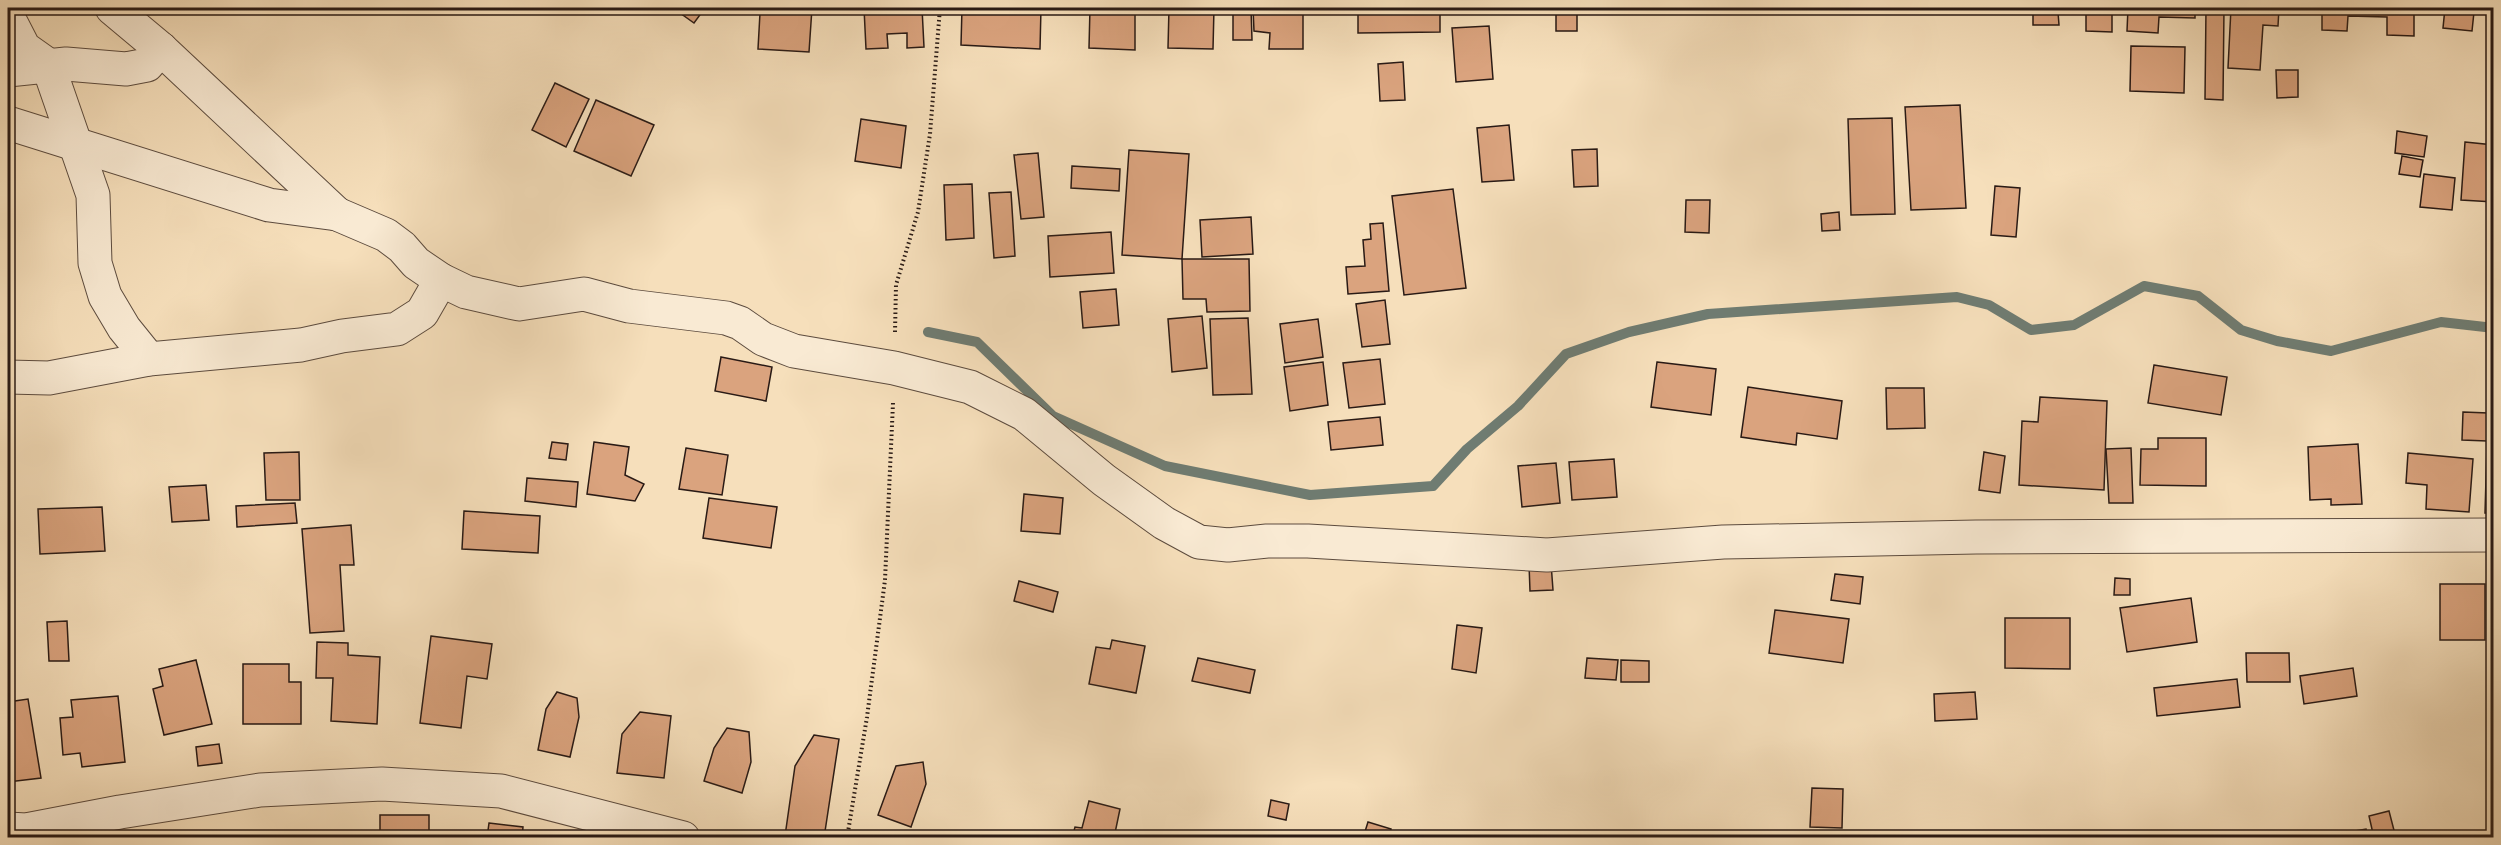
<svg xmlns="http://www.w3.org/2000/svg" width="2501" height="845" font-family="'IM FELL Great Primer',serif">
	<rect width="100%" height="100%" fill="#f6dfbb"/>
	<filter id="stains"><feTurbulence type="fractalNoise" baseFrequency=".00333" numOctaves="4"/><feColorMatrix values="0 0 0 0 .2 0 0 0 0 .09 0 0 0 0 .02 0 0 0 .5 -.17"/></filter>
	<radialGradient id="worn" r=".72"><stop offset=".6" stop-color="#630" stop-opacity="0"/><stop offset="1" stop-color="#630" stop-opacity=".3"/></radialGradient>
	<g fill="none" stroke-linecap="round" stroke-linejoin="round">
		<polyline stroke="#6f7c72" stroke-width="10" points="928,332 977,342 1053,416 1165,466 1310,495 1433,486 1467,449 1518,406 1566,354 1629,332 1708,314 1957,297 1989,305 2031,330 2074,325 2144,286 2198,296 2241,330 2277,341 2331,351 2441,322 2494,328"/>
	</g>
	<g fill="#daa37e" stroke="#291a15" stroke-width="1.5">
		<polygon points="673,8 705,8 694,23"/>
		<polygon points="773,8 812,8 809,52 758,49 760,13 773,13"/>
		<polygon points="864,8 922,8 924,47 907,48 907,33 887,34 888,48 866,49"/>
		<polygon points="962,8 1041,8 1040,49 961,45"/>
		<polygon points="1090,8 1135,8 1135,50 1089,48"/>
		<polygon points="1169,8 1214,8 1213,49 1168,48"/>
		<polygon points="1233,8 1251,8 1252,40 1233,40"/>
		<polygon points="1253,8 1303,8 1303,49 1269,49 1270,33 1254,31"/>
		<polygon points="1358,8 1440,8 1440,32 1358,33"/>
		<rect x="1556" y="8" width="21" height="23"/>
		<polygon points="2033,8 2112,8 2112,32 2086,31 2086,12 2058,12 2059,25 2033,25"/>
		<polygon points="2128,8 2195,8 2195,18 2159,17 2158,33 2127,31"/>
		<polygon points="2206,8 2224,8 2223,100 2205,99"/>
		<polygon points="2231,8 2279,8 2278,26 2263,25 2260,70 2228,68"/>
		<polygon points="2322,8 2414,8 2414,36 2387,35 2387,17 2348,16 2347,31 2322,30"/>
		<polygon points="2445,8 2494,8 2494,14 2474,12 2472,31 2443,28"/>
		<polygon points="1489,26 1493,79 1456,82 1452,28"/>
		<polygon points="2131,46 2185,47 2184,93 2130,91"/>
		<polygon points="1403,62 1405,100 1380,101 1378,64"/>
		<polygon points="2276,70 2298,70 2298,97 2277,98"/>
		<polygon points="555,83 589,99 566,147 532,130"/>
		<polygon points="596,100 654,125 631,176 574,151"/>
		<polygon points="1960,105 1966,208 1911,210 1905,107"/>
		<polygon points="1892,118 1895,214 1851,215 1848,119"/>
		<polygon points="861,119 906,126 901,168 855,161"/>
		<polygon points="1509,125 1514,180 1482,182 1477,128"/>
		<polygon points="2397,131 2427,136 2424,157 2395,153"/>
		<polygon points="2465,142 2494,145 2494,202 2461,200"/>
		<polygon points="1597,149 1598,186 1574,187 1572,150"/>
		<polygon points="1129,150 1189,154 1182,259 1122,255"/>
		<polygon points="1038,153 1044,217 1021,219 1014,155"/>
		<polygon points="2402,156 2423,160 2420,177 2399,174"/>
		<polygon points="1072,166 1120,169 1119,191 1071,188"/>
		<polygon points="2424,174 2455,178 2452,210 2420,207"/>
		<polygon points="972,184 974,238 946,240 944,185"/>
		<polygon points="1995,186 2020,188 2016,237 1991,235"/>
		<polygon points="1453,189 1466,288 1404,295 1392,196"/>
		<polygon points="1011,192 1015,256 994,258 989,193"/>
		<polygon points="1686,200 1710,200 1709,233 1685,232"/>
		<polygon points="1839,212 1840,230 1822,231 1821,214"/>
		<polygon points="1251,217 1253,254 1202,257 1200,220"/>
		<polygon points="1383,223 1389,291 1348,294 1346,267 1365,266 1363,240 1371,239 1370,224"/>
		<polygon points="1111,232 1114,273 1050,277 1048,236"/>
		<polygon points="1182,259 1249,259 1250,311 1207,312 1206,299 1183,299"/>
		<polygon points="1116,289 1119,325 1083,328 1080,292"/>
		<polygon points="1385,300 1390,344 1362,347 1356,304"/>
		<polygon points="1202,316 1207,368 1172,372 1168,319"/>
		<polygon points="1248,318 1252,394 1213,395 1210,319"/>
		<polygon points="1318,319 1323,357 1285,363 1280,324"/>
		<polygon points="721,357 772,367 766,401 715,391"/>
		<polygon points="1380,359 1385,404 1349,408 1343,363"/>
		<polygon points="1323,362 1328,405 1290,411 1284,367"/>
		<polygon points="1657,362 1716,369 1711,415 1651,407"/>
		<polygon points="2154,365 2227,377 2221,415 2148,403"/>
		<polygon points="1748,387 1842,401 1837,439 1797,433 1796,445 1741,437"/>
		<polygon points="1886,388 1924,388 1925,428 1887,429"/>
		<polygon points="2040,397 2107,401 2104,490 2019,485 2022,421 2038,422"/>
		<polygon points="2463,412 2488,413 2487,441 2462,440"/>
		<polygon points="1380,417 1383,445 1331,450 1328,422"/>
		<polygon points="2158,438 2206,438 2206,486 2140,485 2141,449 2158,449"/>
		<polygon points="552,442 568,444 566,460 549,458"/>
		<polygon points="594,442 629,447 625,475 644,484 635,501 587,494"/>
		<polygon points="2358,444 2362,504 2331,505 2331,499 2310,500 2308,447"/>
		<polygon points="2487,444 2494,444 2494,513 2485,513"/>
		<polygon points="686,448 728,455 722,495 679,489"/>
		<polygon points="2131,448 2133,503 2109,503 2106,449"/>
		<polygon points="299,452 300,500 266,500 264,453"/>
		<polygon points="1984,452 2005,456 2000,493 1979,490"/>
		<polygon points="2408,453 2473,459 2469,512 2426,509 2427,485 2406,483"/>
		<polygon points="1614,459 1617,497 1572,500 1569,462"/>
		<polygon points="1556,463 1560,503 1522,507 1518,466"/>
		<polygon points="527,478 578,482 576,507 525,501"/>
		<polygon points="206,485 209,520 172,522 169,487"/>
		<polygon points="1024,494 1063,498 1060,534 1021,531"/>
		<polygon points="709,498 777,507 771,548 703,538"/>
		<polygon points="295,503 297,523 237,527 236,506"/>
		<polygon points="102,507 105,551 40,554 38,509"/>
		<polygon points="464,511 540,516 538,553 462,549"/>
		<polygon points="351,525 354,565 340,565 344,631 310,633 302,529"/>
		<polygon points="1551,563 1553,590 1530,591 1529,564"/>
		<polygon points="1835,574 1863,577 1860,604 1831,600"/>
		<polygon points="2115,578 2130,579 2130,595 2114,595"/>
		<polygon points="1019,581 1058,592 1053,612 1014,601"/>
		<rect x="2440" y="584" width="45" height="56"/>
		<polygon points="2191,598 2197,642 2127,652 2120,608"/>
		<polygon points="1775,610 1849,619 1843,663 1769,653"/>
		<polygon points="2005,618 2070,618 2070,669 2005,668"/>
		<polygon points="67,621 69,661 49,661 47,622"/>
		<polygon points="1457,625 1482,628 1476,673 1452,669"/>
		<polygon points="431,636 492,644 487,679 467,676 461,728 420,723"/>
		<polygon points="1112,640 1145,646 1136,693 1089,684 1096,647 1110,649"/>
		<polygon points="317,642 348,643 348,655 380,657 377,724 331,721 333,678 316,678"/>
		<polygon points="2246,653 2289,653 2290,682 2247,682"/>
		<polygon points="1198,658 1255,670 1250,693 1192,681"/>
		<polygon points="1587,658 1618,660 1616,680 1585,678"/>
		<polygon points="196,660 212,724 164,735 153,689 163,686 159,669"/>
		<polygon points="1621,660 1649,661 1649,682 1621,682"/>
		<polygon points="243,664 289,664 289,682 301,682 301,724 243,724"/>
		<polygon points="2353,668 2357,696 2304,704 2300,676"/>
		<polygon points="2237,679 2240,707 2157,716 2154,688"/>
		<polygon points="557,692 577,698 579,717 570,757 538,750 546,709"/>
		<polygon points="1975,692 1977,719 1935,721 1934,694"/>
		<polygon points="118,696 125,762 82,767 80,753 63,755 60,718 73,717 71,700"/>
		<polygon points="28,699 41,778 8,782 8,702"/>
		<polygon points="640,712 671,716 664,778 617,773 622,734"/>
		<polygon points="727,728 749,732 751,762 742,793 704,781 714,748"/>
		<polygon points="814,735 839,739 824,838 785,836 795,766"/>
		<polygon points="219,744 222,763 198,766 196,747"/>
		<polygon points="923,762 926,784 911,827 878,815 896,766"/>
		<polygon points="1812,788 1843,789 1842,828 1810,827"/>
		<polygon points="1271,800 1289,804 1286,820 1268,816"/>
		<polygon points="1089,801 1120,809 1115,833 1124,835 1123,838 1072,838 1075,827 1082,828"/>
		<polygon points="2389,811 2396,838 2374,838 2369,816"/>
		<rect x="380" y="815" width="49" height="23"/>
		<polygon points="1368,822 1391,829 1388,838 1363,838"/>
		<polygon points="489,823 523,827 522,838 487,838"/>
		<polygon points="2366,829 2368,838 2349,838 2348,832"/>
		<polygon points="1168,831 1199,838 1167,838"/>
		<polygon points="339,832 339,838 291,838 291,834"/>
	</g>
	<g fill="none" stroke-linecap="round" stroke-linejoin="round">
		<defs>
			<g id="minor">
				<polyline points="112,8 161,49 337,214"/>
				<polyline points="8,17 24,48 48,65 93,195 95,263 105,296 124,328 149,359"/>
				<polyline points="8,70 66,64 126,69 147,65 161,49"/>
				<polyline points="8,123 269,205 337,214 386,235 402,247 416,263 441,280 466,292 519,304 584,294 629,306 726,318 740,323 763,339 794,351 894,368 970,387 1024,414 1104,480 1164,523 1199,542 1228,545 1267,541 1308,541 1547,555 1723,542 1976,537 2494,535"/>
				<polyline points="8,377 49,378 149,359 301,345 342,336 397,329 422,313 441,280"/>
				<polyline points="8,829 26,830 120,812 260,790 382,784 501,791 683,838"/>
			</g>
		</defs>
		<use href="#minor" stroke="#5c4b3e" stroke-width="35"/>
		<g stroke="#291a15" stroke-width="4" stroke-dasharray="1.5 3" stroke-linecap="butt">
			<polyline points="895,332 896,285 918,212 930,134 940,8"/>
			<polyline points="847,838 867,717 885,580 893,403"/>
		</g>
		<use href="#minor" stroke="#f9ead3" stroke-width="33"/>
	</g>
	<rect width="2501" height="845" fill="none" stroke="#f6dfbb" stroke-width="30"/>
	<rect x="9" y="9" width="2483" height="827" fill="none" stroke="#291a15" stroke-width="3"/>
	<rect x="15" y="15" width="2471" height="815" fill="none" stroke="#291a15" stroke-width="1.5"/>
	<rect width="100%" height="100%" filter="url(#stains)"/>
	<rect width="100%" height="100%" fill="url(#worn)"/>
</svg>
